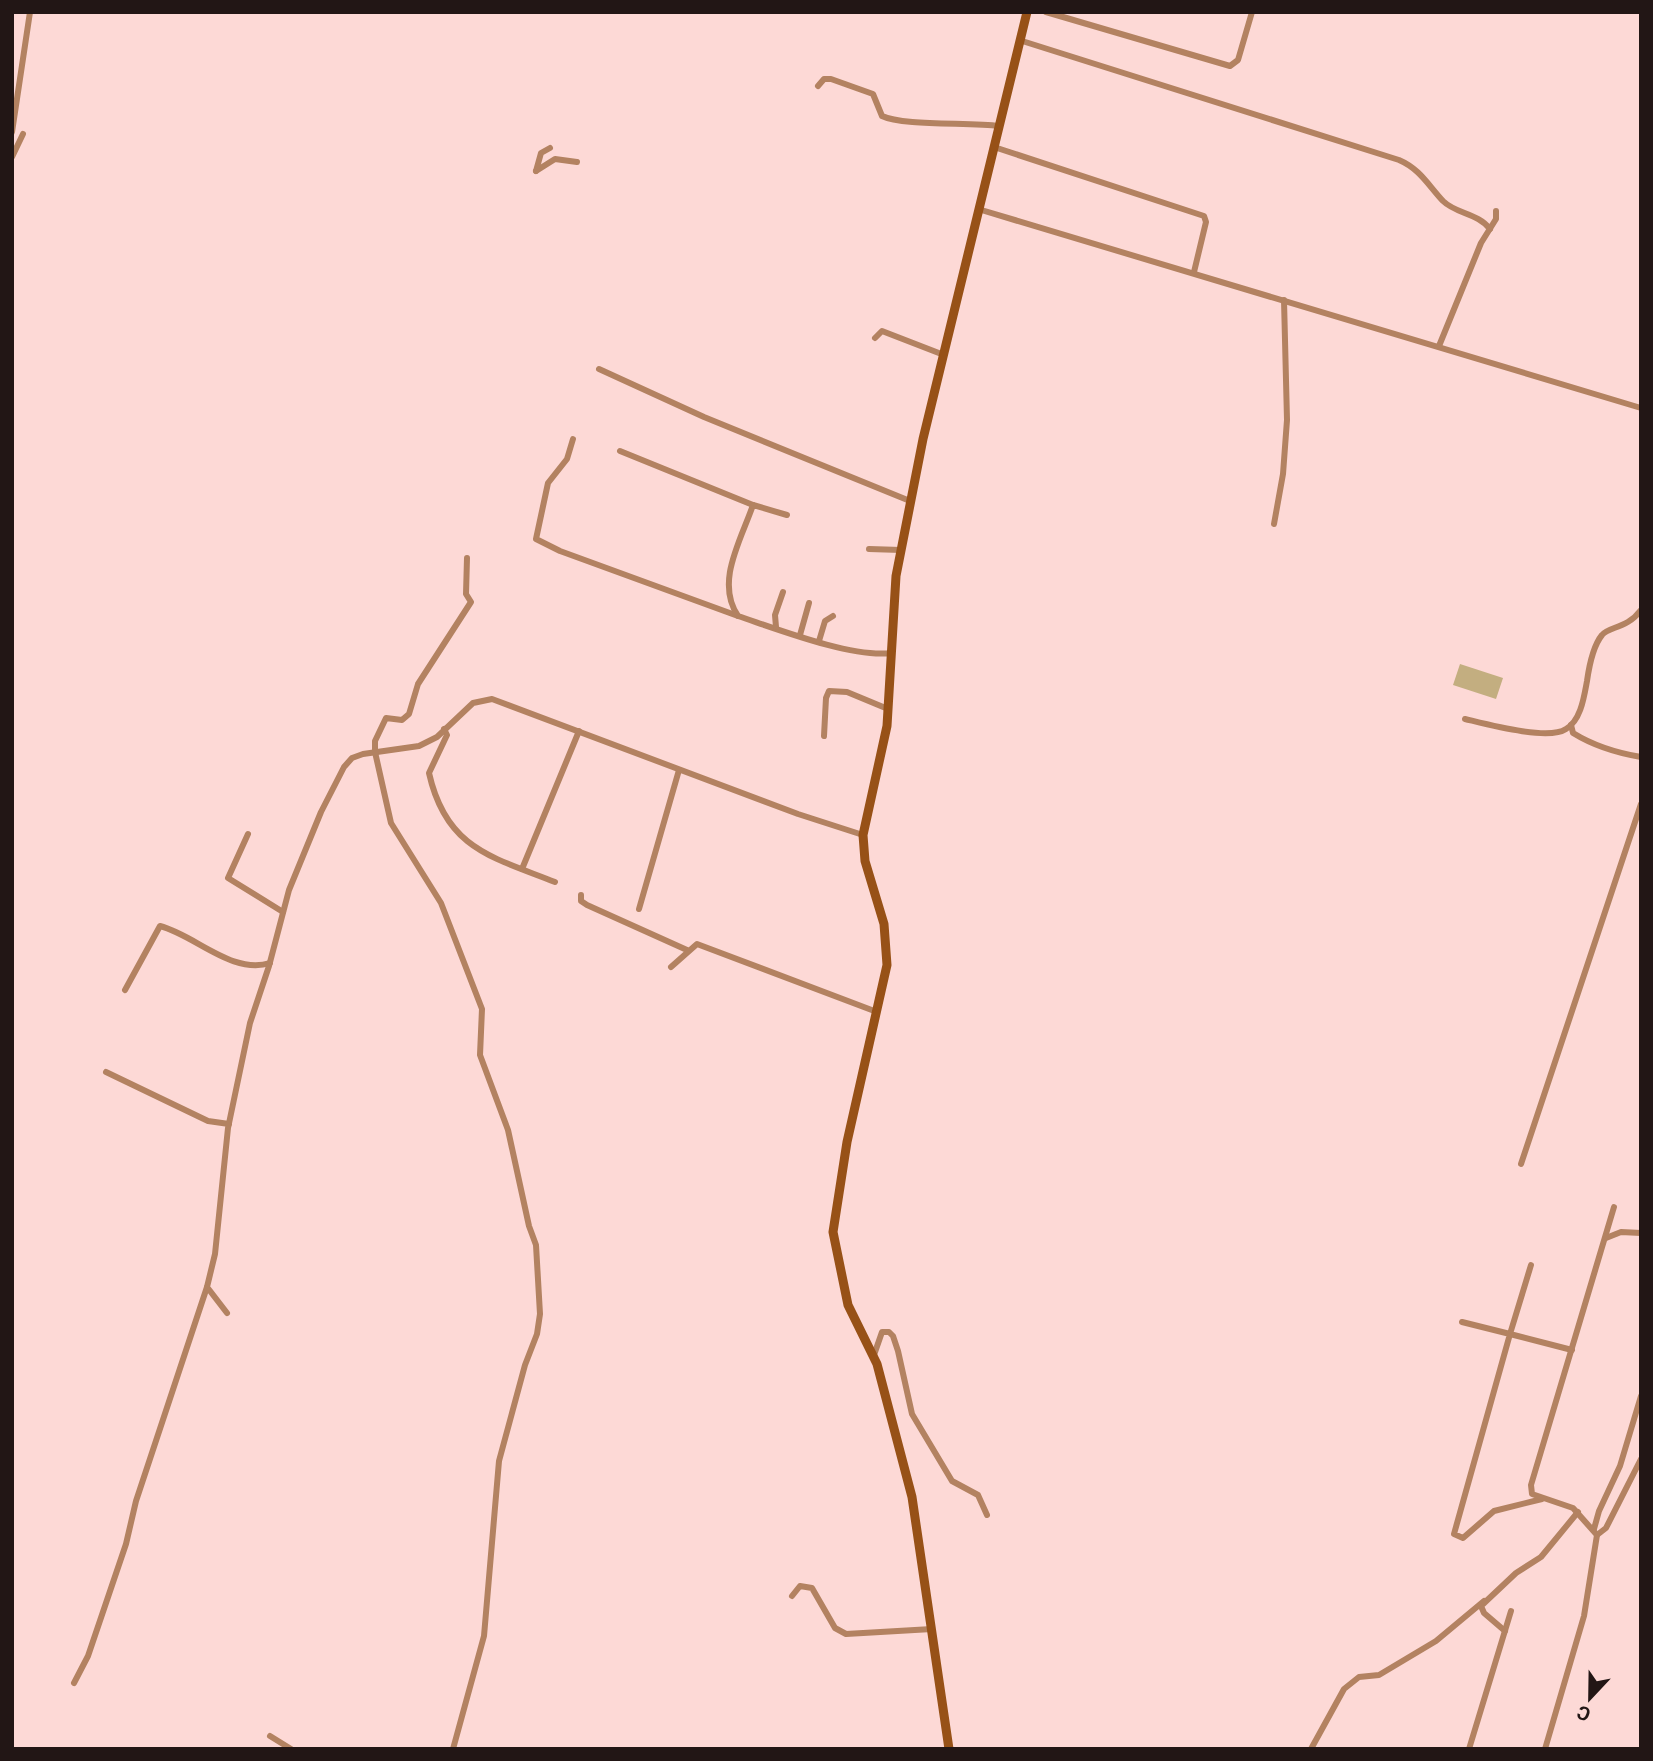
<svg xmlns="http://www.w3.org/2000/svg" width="1653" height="1761" font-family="Roboto,sans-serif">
	<rect width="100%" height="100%" fill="#fdd9d6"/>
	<polygon fill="#c3ae80" points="1460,664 1503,678 1496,699 1453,685"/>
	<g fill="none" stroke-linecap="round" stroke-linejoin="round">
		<g stroke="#b38261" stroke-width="6">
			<polyline points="1046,12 1230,66 1238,60 1252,12"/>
			<path d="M1019,40L1399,160C1420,169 1428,185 1443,201C1456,214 1478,213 1490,229"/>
			<path d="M818,86L824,79H831L873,94L882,116C902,126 970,122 999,126"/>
			<polyline points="12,132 30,12"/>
			<polyline points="994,147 1204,216 1206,222 1194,272"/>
			<polyline points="12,157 23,134"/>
			<polyline points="536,171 555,159 577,162"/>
			<polyline points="536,171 541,153 550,148"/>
			<polyline points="978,209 1641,408"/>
			<polyline points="875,338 882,331 944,355"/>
			<polyline points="1439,346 1481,243 1496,219 1496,211"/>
			<polyline points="599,369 704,417 910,501"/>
			<polyline points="573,439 567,459 548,483 536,539 560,551 738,616"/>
			<polyline points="620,451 753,505"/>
			<path d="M787,515L753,505C741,540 715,582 738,616C777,629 852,658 891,653"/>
			<polyline points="1274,524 1283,474 1287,420 1284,300"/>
			<polyline points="869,549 901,550"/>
			<polyline points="776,627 775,615 783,592"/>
			<polyline points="800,635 809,603"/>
			<polyline points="819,641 825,621 833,616"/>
			<path d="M1465,719C1486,724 1548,741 1566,729C1581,720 1584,697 1587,681C1589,667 1593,646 1602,635C1609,626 1627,629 1641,610"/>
			<path d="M1571,725L1573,733C1594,746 1617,753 1641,757"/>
			<path d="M444,729L447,735L429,773C446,849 492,857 555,882"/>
			<polyline points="824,736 826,698 829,691 847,692 888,709"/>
			<polyline points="248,834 228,878 283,912"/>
			<polyline points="522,869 579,731"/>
			<polyline points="581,895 581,901 587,905 687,950"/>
			<polyline points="639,909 679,770"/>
			<polyline points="671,967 697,944 877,1012"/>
			<path d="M125,990L160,926C195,935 232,975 270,963"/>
			<polyline points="106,1072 208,1121 229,1124"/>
			<polyline points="1521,1164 1641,804"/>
			<polyline points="1606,1238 1621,1232 1641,1233"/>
			<polyline points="1531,1265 1510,1334 1572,1350"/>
			<polyline points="227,1313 207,1287 215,1254 228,1128 250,1023 269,966 289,890 321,812 344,767 352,758 363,754 419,746 437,737 473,703 492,699 798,814 863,835"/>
			<polyline points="1462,1322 1510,1334 1454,1534 1463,1538 1494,1511 1542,1499"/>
			<polyline points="874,1355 882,1332 889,1332 893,1336 898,1351 912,1414 952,1481 978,1495 987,1515"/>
			<polyline points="1594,1529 1599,1511 1620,1466 1641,1396"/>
			<polyline points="1597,1535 1606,1528 1641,1459"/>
			<polyline points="792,1596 800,1586 812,1588 835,1628 846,1634 932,1629"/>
			<polyline points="1505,1631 1484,1613 1481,1606 1516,1573 1541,1557 1578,1512"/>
			<polyline points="74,1683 88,1656 126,1544 136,1501 207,1287"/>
			<polyline points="270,1736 291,1749"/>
			<polyline points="453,1749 484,1636 499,1461 525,1365 537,1334 540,1314 536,1245 529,1226 508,1130 480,1055 482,1009 441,903 391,823 375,752 375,741 386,718 402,720 409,714 418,684 471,602 466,594 467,558"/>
			<polyline points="1311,1749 1344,1689 1359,1677 1379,1675 1436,1641 1484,1601"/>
			<polyline points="1469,1749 1511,1611"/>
			<polyline points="1545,1749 1584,1616 1597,1535 1573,1508 1532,1494 1531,1485 1614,1207"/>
		</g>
		<polyline stroke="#975117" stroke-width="9" points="949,1749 912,1497 877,1364 848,1305 833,1232 847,1142 887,965 884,924 865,861 863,835 887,726 896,576 923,439 1027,12"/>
	</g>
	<rect width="1653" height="1761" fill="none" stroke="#221615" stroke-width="28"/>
	<g transform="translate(1590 1698) rotate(202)" stroke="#fdd9d6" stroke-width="5" paint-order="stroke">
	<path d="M0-5L12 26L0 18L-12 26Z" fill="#221615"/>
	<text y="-10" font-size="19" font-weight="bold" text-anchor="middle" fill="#221615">С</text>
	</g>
</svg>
